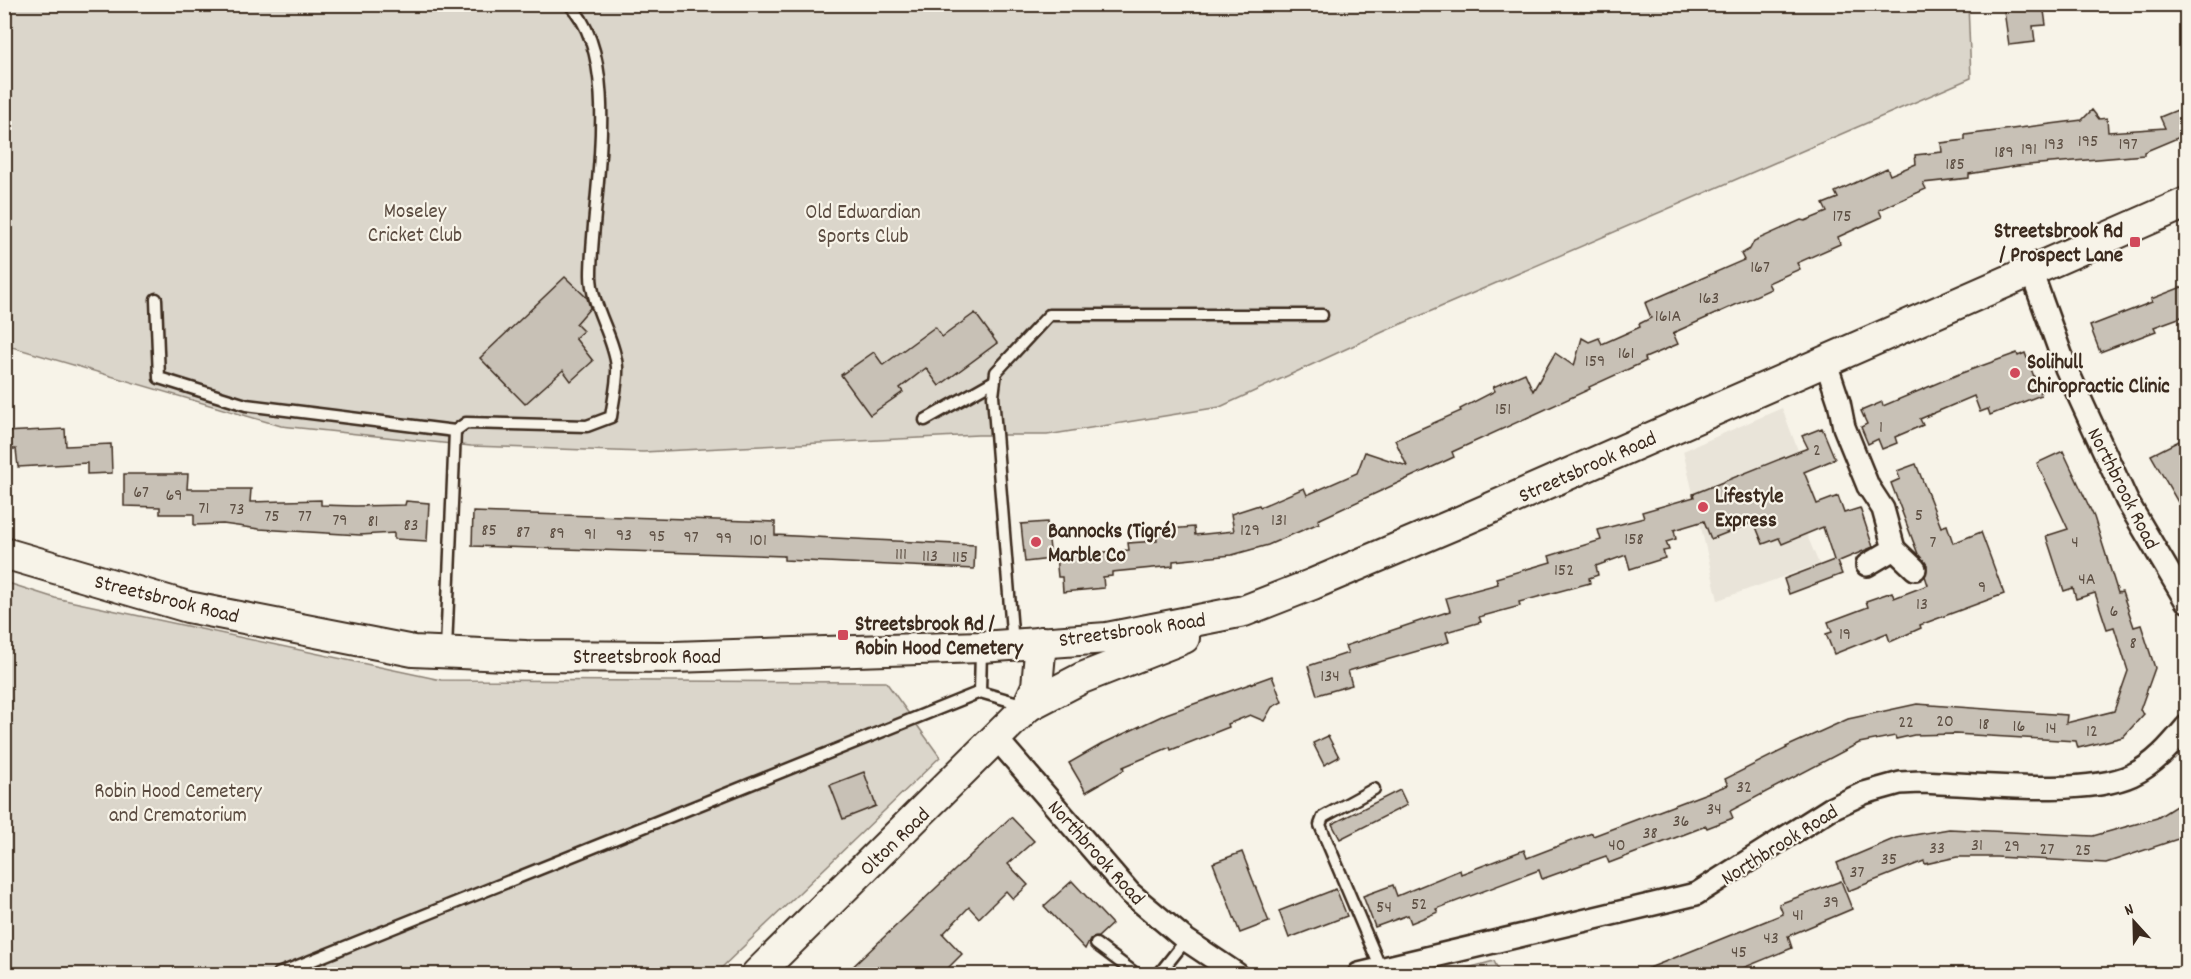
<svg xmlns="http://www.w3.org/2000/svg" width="2191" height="979" font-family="Dekko,sans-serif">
	<rect width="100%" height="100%" fill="#f7f3e8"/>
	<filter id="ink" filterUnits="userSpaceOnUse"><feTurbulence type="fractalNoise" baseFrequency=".0167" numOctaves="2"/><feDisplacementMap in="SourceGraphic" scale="12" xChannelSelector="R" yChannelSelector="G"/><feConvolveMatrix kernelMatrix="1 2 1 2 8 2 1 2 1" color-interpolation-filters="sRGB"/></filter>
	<g filter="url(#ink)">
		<polygon fill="#e9e4d9" points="1782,408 1819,506 1798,514 1819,564 1718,600 1683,451"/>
		<g fill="#dbd6cb" stroke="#8b8074" stroke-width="1.5">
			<polygon points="1968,4 1971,78 1385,331 1220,407 1047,435 978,435 643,452 471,446 281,426 5,345 4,5"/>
			<polygon points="5,582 55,598 441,680 886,682 940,757 715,974 5,974"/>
			<polygon points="1494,961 1500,974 1446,974"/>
		</g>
		<g fill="#c8c1b6" stroke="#3b2a1e" stroke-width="1.5">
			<polygon points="2003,4 2043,4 2046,25 2033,26 2035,42 2009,45"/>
			<polygon points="2187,106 2187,134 2144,152 2144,155 2017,166 1969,174 1969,178 1923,183 1926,189 1879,210 1882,217 1838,237 1840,244 1797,263 1800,269 1768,283 1771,289 1673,333 1678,344 1645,358 1646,361 1589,387 1590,389 1452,452 1454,457 1318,520 1319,523 1268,545 1232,555 1173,561 1173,566 1112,572 1112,576 1103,577 1104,588 1063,592 1062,577 1058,577 1056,556 1129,550 1128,543 1157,541 1156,530 1194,527 1195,535 1234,531 1231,514 1259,505 1260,507 1304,488 1307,495 1357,473 1365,452 1407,466 1395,440 1461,411 1460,409 1495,391 1493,387 1525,373 1533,391 1555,353 1574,366 1582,338 1589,342 1599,338 1602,344 1640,327 1639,324 1651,318 1645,303 1744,260 1741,254 1750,249 1754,241 1801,220 1805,221 1827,212 1823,204 1838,198 1835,192 1887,168 1890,175 1916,164 1915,155 1942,152 1941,143 1965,140 1965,135 2082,120 2092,110 2099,119 2107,118 2108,132 2165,128 2160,117"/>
			<polygon points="565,277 587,298 590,308 576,324 583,331 575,338 593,361 571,381 563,370 525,404 480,358"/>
			<polygon points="2187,285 2187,315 2154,327 2156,331 2100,352 2090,326 2152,302 2151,299"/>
			<polygon points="975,313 997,343 939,386 926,368 900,388 903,392 870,415 841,375 874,352 883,365 935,327 942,337"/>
			<polygon points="2017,353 2018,356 2025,353 2041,395 1990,415 1988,409 1980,412 1974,396 1920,419 1923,425 1895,437 1897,443 1882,449 1878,439 1868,444 1861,427 1867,424 1861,411 1882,402 1883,406 1959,374"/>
			<polygon points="1822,428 1835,459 1804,472 1817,504 1838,496 1844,513 1860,508 1873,547 1837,562 1842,574 1789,594 1784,579 1834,560 1823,527 1782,544 1779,538 1763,544 1754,522 1711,539 1704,521 1674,530 1676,539 1666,542 1669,550 1663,551 1665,558 1630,569 1626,555 1596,566 1598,575 1589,578 1590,583 1519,602 1520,606 1479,617 1481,622 1446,632 1449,642 1348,671 1352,685 1317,695 1308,666 1348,653 1345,646 1450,611 1446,598 1498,584 1496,578 1551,562 1549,556 1601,540 1598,530 1644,518 1642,512 1694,497 1693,494 1800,451 1808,448 1802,436"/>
			<polygon points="65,429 66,446 111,444 112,473 87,474 87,463 18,467 16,449 4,449 4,432"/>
			<polygon points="2187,437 2187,518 2151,455"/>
			<polygon points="2063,451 2094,517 2118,593 2122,592 2134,627 2141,625 2155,668 2140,710 2144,714 2123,737 2078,748 2076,741 1955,734 1914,735 1896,739 1895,736 1859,743 1730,811 1733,818 1707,828 1706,826 1609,863 1606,856 1542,879 1539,870 1436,909 1438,912 1411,923 1408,915 1375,927 1363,896 1393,885 1397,896 1460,870 1461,874 1524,850 1527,858 1592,833 1593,836 1728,785 1725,779 1787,748 1786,747 1848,719 1917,704 2067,715 2066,723 2114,711 2128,671 2114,627 2107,629 2095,593 2076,599 2073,588 2064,591 2046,536 2068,529 2037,463"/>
			<polygon points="1916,464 1941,527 1947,525 1953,543 1981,532 2004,594 1920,625 1921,628 1890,642 1887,633 1834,654 1826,634 1832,632 1828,622 1868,607 1866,601 1892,592 1894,598 1928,585 1925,576 1927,565 1918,554 1891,483 1900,479 1897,471"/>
			<polygon points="124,474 188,474 187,489 251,489 250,502 321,500 321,505 355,506 405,505 406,501 429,503 427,541 394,539 394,533 360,535 259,529 223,524 194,525 194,514 160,514 160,507 124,506"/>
			<polygon points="473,512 775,522 775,535 975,545 974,569 784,560 784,556 472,546"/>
			<polygon points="1047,522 1051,559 1025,562 1021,524"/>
			<polygon points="1272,676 1282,702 1272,707 1264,721 1250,715 1228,724 1229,727 1171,750 1170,747 1123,767 1124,770 1086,792 1069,763 1104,743 1166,714"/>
			<polygon points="1328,736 1339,757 1324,765 1313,743"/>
			<polygon points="864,772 876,806 843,819 830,785"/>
			<polygon points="1400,790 1407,805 1340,839 1332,824"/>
			<polygon points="2187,799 2187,836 2106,863 1996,857 1957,857 1925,864 1924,861 1848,891 1837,863 1896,838 1949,829 2093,836 2157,818"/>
			<polygon points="1011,817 1034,841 1008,864 1028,885 1013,899 1006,891 979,918 969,907 943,934 962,954 941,975 844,975"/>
			<polygon points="1242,852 1269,922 1240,933 1213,863"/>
			<polygon points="1072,881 1112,924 1098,937 1090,939 1085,949 1044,906"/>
			<polygon points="1841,881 1852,909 1788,936 1792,948 1726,975 1632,975 1783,914 1779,904"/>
			<polygon points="1336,889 1347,916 1289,938 1279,911"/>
		</g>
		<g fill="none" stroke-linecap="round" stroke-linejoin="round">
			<defs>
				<g id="lane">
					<polyline points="156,299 159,378 246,405 455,431"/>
					<polyline points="925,420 994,381"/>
					<polyline points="1013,644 993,396 996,372 1049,315 1322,315"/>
					<path d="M446,650L455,431L466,423L587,426L611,417C613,401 618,382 617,367C614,336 591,306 591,275C591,202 625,59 569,4"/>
					<polyline points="980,692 981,650"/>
					<polyline points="1374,789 1323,817 1320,825 1381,969"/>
					<polyline points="1096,944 1136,974"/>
					<polyline points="278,974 980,692 1025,705"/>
					<polyline points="1159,974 1186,940"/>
				</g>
				<g id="street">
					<polyline points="2031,271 2066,368 2127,501 2186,601"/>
					<polyline points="1825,360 1839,402 1844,427 1868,486 1883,509 1894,549 1867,565"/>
					<polyline points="1894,549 1915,569"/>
					<polyline points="997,739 1130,893 1186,940 1237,974"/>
					<path d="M1359,974L1696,894L1830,809L1864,793L1900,783L1921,782C1975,784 2085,797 2132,775C2155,764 2170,746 2186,727"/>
				</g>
				<g id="secondary">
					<polyline points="4,553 188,607 413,651 526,656 674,657 981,647 1107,638 1244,611 1313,584 1457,523 2186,203"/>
					<polyline points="1028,706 1082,678 1184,638"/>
					<polyline points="757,974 1028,706 1037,686 1041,642"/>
				</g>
			</defs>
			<use href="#lane" stroke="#3b2a1e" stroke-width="15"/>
			<use href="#street" stroke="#3b2a1e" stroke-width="26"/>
			<use href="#secondary" stroke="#3b2a1e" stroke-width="34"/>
			<use href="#lane" stroke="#f7f3e8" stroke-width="10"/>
			<use href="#street" stroke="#f7f3e8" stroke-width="21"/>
			<use href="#secondary" stroke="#f7f3e8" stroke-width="30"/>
		</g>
	</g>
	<g fill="#d1495b" stroke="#f7f3e8" stroke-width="2">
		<rect x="2129" y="236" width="12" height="12" rx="3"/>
		<circle cx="2015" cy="373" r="6"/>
		<circle cx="1703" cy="507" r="6"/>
		<circle cx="1036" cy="542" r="6"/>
		<rect x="837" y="629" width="12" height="12" rx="3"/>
	</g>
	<g text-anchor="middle" stroke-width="4.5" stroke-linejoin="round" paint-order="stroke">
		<g font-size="18" fill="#5e5044">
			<text x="2088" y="146">195</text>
			<text x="2054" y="149">193</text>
			<text x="2128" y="149">197</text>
			<text x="2029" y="154">191</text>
			<text x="2004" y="157">189</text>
			<text x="1955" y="169">185</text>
			<text x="1842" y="221">175</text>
			<text x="1760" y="272">167</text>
			<text x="1709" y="303">163</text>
			<text x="1668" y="321">161A</text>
			<text x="1626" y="358">161</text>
			<text x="1595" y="366">159</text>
			<text x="1503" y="414">151</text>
			<text x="1881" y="432">1</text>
			<text x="1817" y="455">2</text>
			<text x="141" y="497">67</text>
			<text x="174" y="500">69</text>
			<text x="204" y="513">71</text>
			<text x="237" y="514">73</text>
			<text x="1919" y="520">5</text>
			<text x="272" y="521">75</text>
			<text x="305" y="521">77</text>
			<text x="340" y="525">79</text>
			<text x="1279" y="525">131</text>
			<text x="373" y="526">81</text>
			<text x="411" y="530">83</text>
			<text x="489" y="535">85</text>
			<text x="1250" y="535">129</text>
			<text x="523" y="537">87</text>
			<text x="557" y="538">89</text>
			<text x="590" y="539">91</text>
			<text x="624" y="540">93</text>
			<text x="657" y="541">95</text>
			<text x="691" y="542">97</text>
			<text x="724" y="543">99</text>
			<text x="1634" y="544">158</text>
			<text x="758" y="545">101</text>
			<text x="1933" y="547">7</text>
			<text x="2075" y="547">4</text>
			<text x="901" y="559">111</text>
			<text x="930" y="561">113</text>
			<text x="960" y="562">115</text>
			<text x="1564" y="575">152</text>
			<text x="2087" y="584">4A</text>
			<text x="1982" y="592">9</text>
			<text x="1922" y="609">13</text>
			<text x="2114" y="616">6</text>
			<text x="1845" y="639">19</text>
			<text x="2133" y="648">8</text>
			<text x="1330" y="681">134</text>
			<text x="1945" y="726">20</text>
			<text x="1906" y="727">22</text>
			<text x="1984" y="729">18</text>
			<text x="2019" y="731">16</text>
			<text x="2051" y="733">14</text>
			<text x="2092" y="736">12</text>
			<text x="1744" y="792">32</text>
			<text x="1714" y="814">34</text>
			<text x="1681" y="826">36</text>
			<text x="1650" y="838">38</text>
			<text x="1617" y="850">40</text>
			<text x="1977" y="850">31</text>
			<text x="2012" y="851">29</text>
			<text x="1937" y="853">33</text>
			<text x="2047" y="854">27</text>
			<text x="2083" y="855">25</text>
			<text x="1889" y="864">35</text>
			<text x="1857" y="877">37</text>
			<text x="1831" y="907">39</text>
			<text x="1419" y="909">52</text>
			<text x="1384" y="912">54</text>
			<text x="1798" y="920">41</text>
			<text x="1771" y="943">43</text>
			<text x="1739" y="957">45</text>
		</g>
		<g font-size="21" fill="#5b4c41" stroke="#f7f3e8">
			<text x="415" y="217">Moseley<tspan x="415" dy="24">Cricket Club</tspan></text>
			<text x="863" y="218">Old Edwardian<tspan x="863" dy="24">Sports Club</tspan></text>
			<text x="178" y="797">Robin Hood Cemetery<tspan x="178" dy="24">and Crematorium</tspan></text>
		</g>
		<g font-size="21" font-weight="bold" fill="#3b2a1e" stroke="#f7f3e8" text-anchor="start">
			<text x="2123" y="237" text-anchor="end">Streetsbrook Rd<tspan x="2123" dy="24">/ Prospect Lane</tspan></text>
			<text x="2027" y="368">Solihull<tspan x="2027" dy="24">Chiropractic Clinic</tspan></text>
			<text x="1715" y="502">Lifestyle<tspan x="1715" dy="24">Express</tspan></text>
			<text x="1048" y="537">Bannocks (Tigré)<tspan x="1048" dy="24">Marble Co</tspan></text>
			<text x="855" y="630">Streetsbrook Rd /<tspan x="855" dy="24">Robin Hood Cemetery</tspan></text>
		</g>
		<g font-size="21" fill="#3b2a1e" stroke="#f7f3e8">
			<text transform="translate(1587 466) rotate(-24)" y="7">Streetsbrook Road</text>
			<text transform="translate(2124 488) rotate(63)" y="7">Northbrook Road</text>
			<text transform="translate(167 598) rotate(14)" y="7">Streetsbrook Road</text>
			<text transform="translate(1132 629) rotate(-8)" y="7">Streetsbrook Road</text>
			<text x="647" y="663">Streetsbrook Road</text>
			<text transform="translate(894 841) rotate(-44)" y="7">Olton Road</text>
			<text transform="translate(1779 844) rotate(-32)" y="7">Northbrook Road</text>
			<text transform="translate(1097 852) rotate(48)" y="7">Northbrook Road</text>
		</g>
	</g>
	<rect width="2191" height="979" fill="none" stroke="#f7f3e8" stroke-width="24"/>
	<rect x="12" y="12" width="2167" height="955" fill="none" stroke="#3b2a1e" stroke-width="2" filter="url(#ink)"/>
	<g transform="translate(2134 922) rotate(338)" stroke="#f7f3e8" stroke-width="4.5" paint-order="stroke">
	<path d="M0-4.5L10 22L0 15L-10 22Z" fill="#3b2a1e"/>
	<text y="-9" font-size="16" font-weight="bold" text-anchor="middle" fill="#3b2a1e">N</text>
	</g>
</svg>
